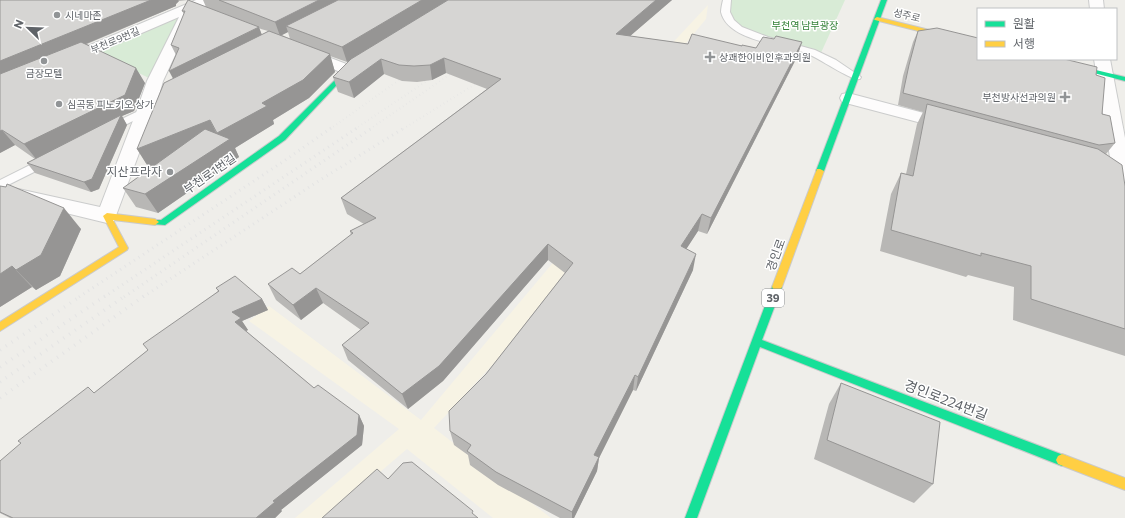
<svg xmlns="http://www.w3.org/2000/svg" width="1125" height="518" font-family="Commissioner,'Noto Sans KR',sans-serif">
	<rect width="100%" height="100%" fill="#efeeea"/>
	<polygon fill="#f7f3e4" points="708,5 706,19 678,53 649,166 572,279 434,428 551,518 493,518 407,449 326,518 295,518 399,429 249,321 269,306 421,420 634,166 634,152 651,88 664,52"/>
	<g fill="#d8ebd6">
		<polygon points="727,0 845,0 820,55 748,34 732,23"/>
		<polygon points="188,9 155,81 92,50"/>
	</g>
	<g fill="none" stroke-linecap="round" stroke-linejoin="round">
		<defs>
			<g id="lane">
				<path d="M723,0H731L730,12L734,20L742,27L768,37L815,50L836,60L861,77L860,79C851,81 819,58 808,54C785,44 728,42 721,12C721,9 722,4 723,0Z"/>
				<polygon points="151,105 156,108 155,110 113,131 105,131 103,129 105,127"/>
				<polygon points="48,156 52,157 54,160 52,163 0,189 0,180"/>
			</g>
			<g id="street">
				<polygon points="196,0 215,0 213,3 185,15 190,16 192,19 163,81 155,110 114,221 107,223 0,197 0,185 100,207 137,110 147,81 179,17 72,63 67,65 62,63 59,60 62,57"/>
				<polygon points="1089,0 1103,0 1104,9 1090,9"/>
				<polygon points="305,48 354,67 356,70 354,73 348,75 300,56 297,53 300,50"/>
				<polygon points="1094,59 1110,59 1125,138 1125,194 1118,193 1115,188"/>
				<polygon points="848,93 954,121 957,125 954,129 948,130 842,102 840,98 842,94"/>
			</g>
			<g id="fast">
				<polygon points="881,0 887,0 824,171 820,173 817,173 816,171"/>
				<polygon points="1039,59 1050,59 1125,77 1125,81"/>
				<polygon points="355,64 360,65 350,71 285,140 165,225 152,224 151,222 152,220 161,220 279,136 346,69"/>
				<polygon points="777,283 780,284 782,287 762,340 1066,456 1068,460 1066,464 1062,466 760,347 697,518 685,518 772,287 774,284"/>
			</g>
			<g id="slow">
				<polygon points="877,17 978,42 978,46 875,20 874,19"/>
				<polygon points="817,169 820,169 824,171 782,287 780,290 774,290 772,287"/>
				<polygon points="107,213 155,219 159,222 155,225 113,220 128,248 127,250 0,331 0,322 119,247 103,216"/>
				<polygon points="1062,454 1125,478 1125,490 1058,464 1056,460 1058,456"/>
			</g>
		</defs>
		<use href="#lane" stroke="#cbcccc" stroke-width="2"/>
		<use href="#street" stroke="#cbcccc" stroke-width="2"/>
		<use href="#fast" stroke="#cacacb" stroke-width="2"/>
		<use href="#slow" stroke="#cacacb" stroke-width="2"/>
		<use href="#lane" fill="#fdfcfc" fill-rule="evenodd"/>
		<use href="#street" fill="#fdfcfc" fill-rule="evenodd"/>
		<use href="#fast" fill="#16e098" fill-rule="evenodd"/>
		<use href="#slow" fill="#ffcf43" fill-rule="evenodd"/>
		<g stroke="#e4e4e4" stroke-width="2" stroke-dasharray="0.5 3.5" stroke-linecap="butt">
			<polyline points="330,129 409,73"/>
			<polyline points="355,129 437,74"/>
			<polyline points="370,129 459,68"/>
			<polyline points="403,129 485,78"/>
		</g>
		<g stroke="#e4e4e4" stroke-width="3" stroke-dasharray="1 4.5" stroke-linecap="butt">
			<polyline points="79,297 284,161 331,128"/>
			<polyline points="104,297 357,128"/>
			<polyline points="124,297 372,128"/>
			<polyline points="143,297 320,180 404,128"/>
		</g>
		<g stroke="#e4e4e4" stroke-width="3.5" stroke-dasharray="1 6" stroke-linecap="butt">
			<polyline points="0,350 81,296"/>
			<polyline points="0,367 105,296"/>
			<polyline points="0,382 125,296"/>
			<polyline points="0,398 144,296"/>
		</g>
	</g>
	<g fill="#b8b7b5" fill-rule="evenodd">
		<path d="M0,0H188L206,7L203,0H672L630,36L688,44L742,46L756,48L774,39L802,42L797,57L707,234L698,231L686,249L693,270L636,391L633,390L599,458L597,471L574,518H560L498,485L470,465L468,455L454,445L450,431L486,374L565,273L548,260L443,381L408,409L348,360L342,345L361,330L323,303L301,320L276,300L268,284L300,274L351,235L350,231L364,224L347,214L341,198L487,89L446,73L432,80L417,82L402,81L384,74L354,98L338,92L333,77L349,61L347,62L330,56L335,72L309,98L273,120L274,124L235,148L239,157L158,213L136,207L123,188L154,166L149,168L137,149L173,78L176,55L171,45L184,14L182,11L188,0L179,1L176,4V6L87,44L145,83L134,111L122,116L127,125L99,189L91,192L35,173L27,163L35,159L15,145L0,153ZM259,28L261,29L268,31L262,35ZM288,32L290,39L282,35Z"/>
		<polygon points="918,31 1096,75 1102,114 1115,143 1106,154 1125,186 1125,356 1013,320 1014,287 968,275 966,277 880,251 891,194 901,173 906,174 917,124 923,112 898,105 903,76 913,42"/>
		<polygon points="0,186 81,229 60,276 36,290 32,287 0,307"/>
		<polygon points="216,288 262,299 268,310 242,321 248,330 246,331 314,388 359,415 364,426 362,445 281,510 282,511 275,518 10,518 0,513 0,461 94,393 148,350 218,291"/>
		<polygon points="841,383 933,484 914,503 814,459 829,404"/>
	</g>
	<g fill="#969594">
		<polygon points="151,0 178,0 179,1 176,4 176,6 0,80 0,61"/>
		<polygon points="319,0 352,0 286,26 288,32 280,36 275,22"/>
		<polygon points="422,0 448,0 347,62 342,47"/>
		<polygon points="656,0 672,0 615,49 616,34"/>
		<polygon points="259,27 265,44 178,88 169,71"/>
		<polygon points="802,42 797,57 707,234 711,218"/>
		<polygon points="330,54 335,72 309,98 273,120 274,124 235,148 239,157 158,213 145,194 217,133 262,103"/>
		<polygon points="444,58 446,73 432,80 430,65"/>
		<polygon points="381,59 384,74 354,98 349,82"/>
		<polygon points="136,68 145,83 134,111 122,116 127,125 99,189 91,192 84,182 37,160 24,144"/>
		<polygon points="210,120 219,139 149,168 137,149"/>
		<polygon points="2,130 15,145 0,153 0,131"/>
		<polygon points="64,208 81,229 60,276 36,290 16,270"/>
		<polygon points="702,214 698,231 678,262 681,246"/>
		<polygon points="548,244 548,260 443,381 408,409 402,394"/>
		<polygon points="696,254 693,270 636,391 638,377"/>
		<polygon points="12,266 32,287 0,307 0,274"/>
		<polygon points="316,288 323,303 301,320 293,305"/>
		<polygon points="262,299 268,310 242,321 248,330 242,333 235,322 232,312"/>
		<polygon points="635,375 633,390 599,458 597,471 574,518 572,518 572,512 594,455"/>
		<polygon points="359,415 364,426 362,445 281,510 282,511 275,518 256,518"/>
	</g>
	<g fill="#d6d5d3" stroke="#969594">
		<polygon points="0,0 151,0 0,61"/>
		<polygon points="188,0 259,27 169,71 179,48 171,45 185,11 182,11"/>
		<polygon points="219,0 319,0 275,22"/>
		<polygon points="338,0 422,0 342,47 286,26"/>
		<polygon points="448,0 656,0 616,34 688,44 692,34 742,46 742,45 756,48 763,37 774,39 776,36 802,42 711,218 702,214 681,246 696,254 638,377 635,375 594,455 599,457 572,512 496,472 467,451 471,445 450,431 449,411 486,374 573,263 548,244 439,366 402,394 342,345 369,323 316,288 293,305 268,284 292,268 300,274 353,233 350,231 376,218 341,198 501,79 444,58 430,65 414,66 399,65 381,59 349,82 333,77 351,59"/>
		<polygon points="937,28 978,38 978,59 1064,59 1097,67 1096,75 1105,78 1102,114 1110,116 1115,143 1099,145 903,93 909,65 918,31"/>
		<polygon points="269,31 330,54 303,80 262,103 267,106 217,133 210,120 137,149 164,83"/>
		<polygon points="81,42 136,68 125,95 24,144 2,130 0,131 0,74"/>
		<polygon points="927,104 1098,149 1122,165 1125,186 1125,329 1031,299 1031,266 981,253 981,256 891,230 901,173 913,176"/>
		<polygon points="121,115 92,179 84,182 27,163"/>
		<polygon points="205,129 230,139 145,194 123,188"/>
		<polygon points="7,184 64,208 41,255 16,270 12,266 0,274 0,186 6,187"/>
		<polygon points="235,276 262,299 232,312 241,318 235,322 314,388 318,385 359,415 357,435 273,501 275,502 256,518 13,518 0,512 0,461 21,443 18,441 88,387 94,393 148,350 143,344 219,291 216,288"/>
		<polygon points="841,383 940,422 933,484 827,440"/>
		<polygon points="412,462 473,511 472,513 478,518 322,518 377,469 388,479 403,463"/>
	</g>
	<g fill="#919496" stroke="#fff" stroke-width="1.5">
		<circle cx="57" cy="15" r="4"/>
		<path d="M708 51h4v4h4v4h-4v4h-4v-4h-4v-4h4z"/>
		<circle cx="44" cy="61" r="4"/>
		<path d="M1063 91h4v4h4v4h-4v4h-4v-4h-4v-4h4z"/>
		<circle cx="59" cy="104" r="4"/>
		<circle cx="170" cy="172" r="4"/>
	</g>
	<g text-anchor="middle" stroke-width="3" stroke-linejoin="round" paint-order="stroke">
		<g font-size="10" fill="#5f6368" stroke="#fff" text-anchor="start">
			<text x="65" y="19">시네마존</text>
			<text x="719" y="61">상쾌한이비인후과의원</text>
			<text x="44" y="77" text-anchor="middle">금장모텔</text>
			<text x="1056" y="101" text-anchor="end">부천방사선과의원</text>
			<text x="67" y="108">심곡동 피노키오 상가</text>
		</g>
		<g font-size="10" fill="#5f6368" stroke="#fff">
			<text transform="translate(907 15) rotate(13)" y="4">성주로</text>
			<text transform="translate(115 40) rotate(-23)" y="4">부천로9번길</text>
		</g>
		<g font-size="10" fill="#348238" stroke="#fff">
			<text x="805" y="29">부천역 남부광장</text>
		</g>
		<rect fill="#fff" stroke="#8f9295" stroke-width="1" x="762" y="289" width="22" height="18" rx="3"/>
		<g font-size="11" font-weight="bold" fill="#5f6368">
			<text x="773" y="302">39</text>
		</g>
		<g font-size="12" fill="#5f6368" stroke="#fff" text-anchor="end">
			<text x="162" y="176">지산프라자</text>
		</g>
		<g font-size="12" fill="#5f6368" stroke="#fff">
			<text transform="translate(210 174) rotate(-35)" y="4">부천로1번길</text>
			<text transform="translate(776 255) rotate(-70)" y="4">경인로</text>
		</g>
		<g font-size="14" fill="#5f6368" stroke="#fff">
			<text transform="translate(946 400) rotate(21)" y="5">경인로224번길</text>
		</g>
	</g>
	<rect x="977" y="8" width="140" height="52" fill="#ffffff" stroke="#bfc1c3"/>
	<rect x="985" y="21" width="20" height="6" fill="#16e098" stroke="#bfc1c3"/>
	<text x="1013" y="28" font-size="12" fill="#5f6368">원활</text>
	<rect x="985" y="41" width="20" height="6" fill="#ffcf43" stroke="#bfc1c3"/>
	<text x="1013" y="48" font-size="12" fill="#5f6368">서행</text>
	<g transform="translate(28 28) rotate(293)" stroke="#ffffff" stroke-width="3" paint-order="stroke">
	<path d="M0-3L7 15L0 10L-7 15Z" fill="#5f6368"/>
	<text y="-6" font-size="11" font-weight="bold" text-anchor="middle" fill="#5f6368">N</text>
	</g>
</svg>
